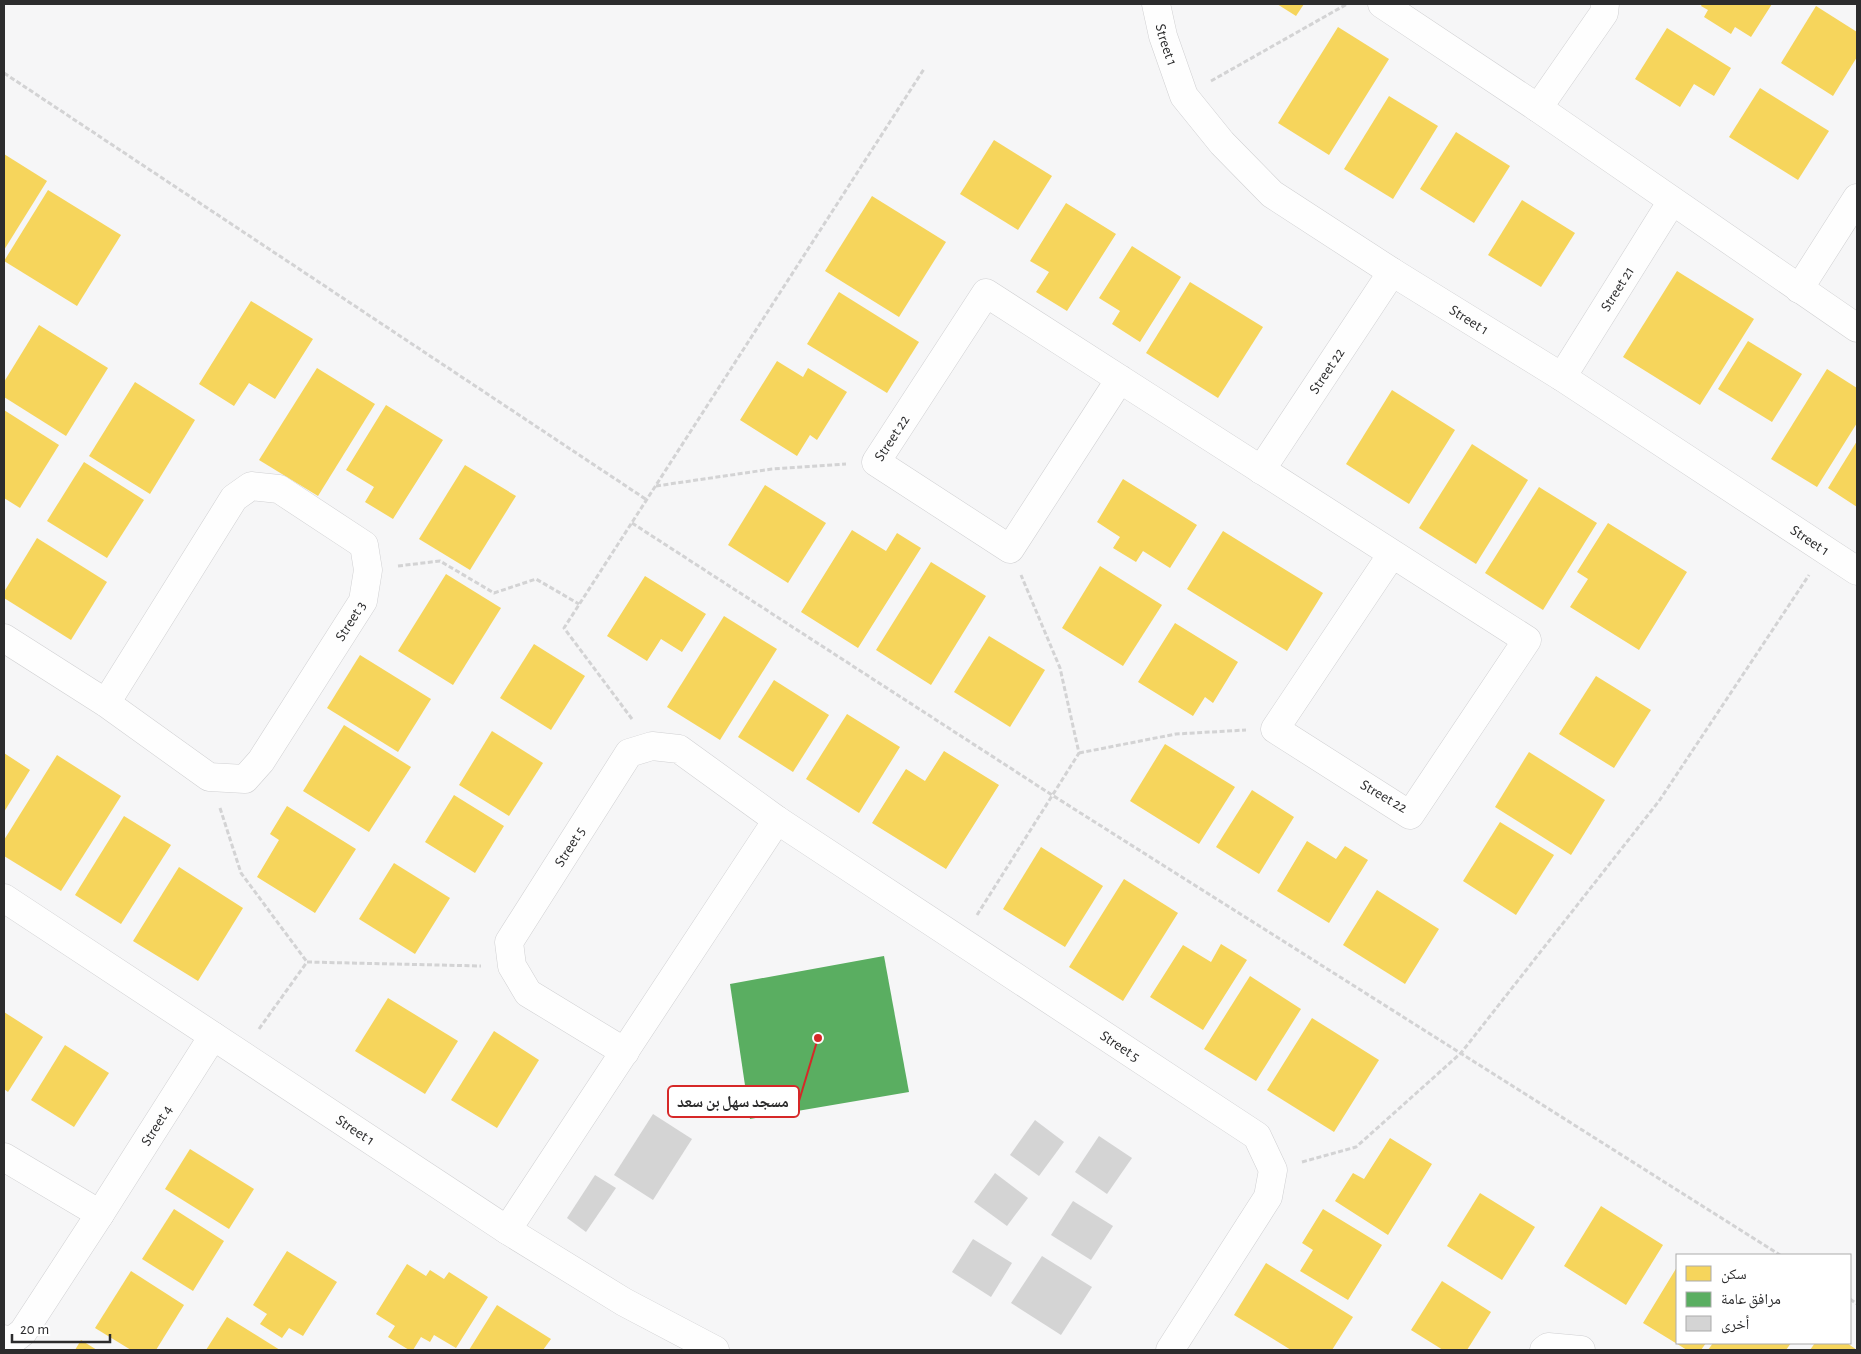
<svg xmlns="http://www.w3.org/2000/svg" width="1861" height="1354" font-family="'Alegreya Sans','Noto Naskh Arabic',sans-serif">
	<rect width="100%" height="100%" fill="#f6f6f7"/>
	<g fill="#f6d55c">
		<polygon points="1277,4 1304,4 1296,16"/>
		<polygon points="1702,4 1772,4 1751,37 1735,27 1731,34 1704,17 1708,10 1701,6"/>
		<polygon points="1816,6 1857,32 1857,57 1833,96 1781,63"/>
		<polygon points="1338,27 1389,59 1329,155 1278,123"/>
		<polygon points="1667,28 1731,68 1714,96 1694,84 1680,107 1635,79"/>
		<polygon points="1760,88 1829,131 1798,180 1729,137"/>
		<polygon points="1389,96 1438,126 1393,199 1344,169"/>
		<polygon points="1456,132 1510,166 1474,223 1420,189"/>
		<polygon points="994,140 1052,176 1018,230 960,194"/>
		<polygon points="4,154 47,181 4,250"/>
		<polygon points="48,190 121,235 77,306 4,261"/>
		<polygon points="872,196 946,242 899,317 825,271"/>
		<polygon points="1522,200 1575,233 1541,287 1488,255"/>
		<polygon points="1066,203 1116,234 1067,311 1036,292 1049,272 1030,261"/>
		<polygon points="1132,246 1181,277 1140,342 1112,324 1120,311 1099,298"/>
		<polygon points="1677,271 1754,319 1700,405 1623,357"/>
		<polygon points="1190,282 1263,327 1218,398 1146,353"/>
		<polygon points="839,292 919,342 887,393 807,344"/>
		<polygon points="251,301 313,339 275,399 249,383 234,406 199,384"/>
		<polygon points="39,325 108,368 66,436 4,397 4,382"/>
		<polygon points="1748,341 1802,374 1772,422 1718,389"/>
		<polygon points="777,361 803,377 808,368 847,392 817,440 810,435 797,456 740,420"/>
		<polygon points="317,368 375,404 318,496 259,460"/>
		<polygon points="1827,369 1857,388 1857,423 1817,487 1771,459"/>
		<polygon points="135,382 195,420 150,494 89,456"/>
		<polygon points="1392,390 1455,430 1409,504 1346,464"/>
		<polygon points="386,405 443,440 393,519 365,502 374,487 346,470"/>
		<polygon points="4,410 59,445 20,508 4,498"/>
		<polygon points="1857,441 1857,507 1828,488"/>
		<polygon points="1472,444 1528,480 1476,564 1419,528"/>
		<polygon points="84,462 144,500 107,558 47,521"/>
		<polygon points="465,465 516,496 470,570 419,539"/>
		<polygon points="1123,479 1197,525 1170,568 1143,551 1136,562 1113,548 1120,537 1097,522"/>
		<polygon points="765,485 826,523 788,583 728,545"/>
		<polygon points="1539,487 1597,523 1543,610 1485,573"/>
		<polygon points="1608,523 1687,572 1639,650 1570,607 1588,579 1577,572"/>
		<polygon points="852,530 886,551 897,533 921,548 858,648 801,612"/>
		<polygon points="1223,531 1323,593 1287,651 1187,589"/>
		<polygon points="37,538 107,582 71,640 4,598 4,592"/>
		<polygon points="931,562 986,596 931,685 876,650"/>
		<polygon points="1100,566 1162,605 1123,666 1062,628"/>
		<polygon points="446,574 501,608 453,685 398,651"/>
		<polygon points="645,576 706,614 682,652 661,639 647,661 607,636"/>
		<polygon points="724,616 777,649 720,740 667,707"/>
		<polygon points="1175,623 1238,662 1213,703 1205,697 1193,716 1138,682"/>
		<polygon points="989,636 1045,670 1010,727 954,692"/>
		<polygon points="534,644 585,676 551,730 500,698"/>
		<polygon points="360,655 431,699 398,752 327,708"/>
		<polygon points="1596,676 1651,710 1614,768 1559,734"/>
		<polygon points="774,680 829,715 793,772 738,737"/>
		<polygon points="847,714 900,747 859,813 806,779"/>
		<polygon points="344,725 411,767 369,832 303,791"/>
		<polygon points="492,731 543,763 509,816 459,785"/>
		<polygon points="1165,744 1235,787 1199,844 1130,801"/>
		<polygon points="944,751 999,785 946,869 872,823 906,769 925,781"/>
		<polygon points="1529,752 1605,800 1571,855 1495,807"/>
		<polygon points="4,753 30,770 4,812"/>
		<polygon points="57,755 121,796 61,891 4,856 4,840"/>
		<polygon points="1252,790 1294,817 1259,874 1216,847"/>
		<polygon points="454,795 504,826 475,873 425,842"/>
		<polygon points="287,806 356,849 315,913 257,877 279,840 270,834"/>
		<polygon points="124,816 171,845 121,924 75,895"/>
		<polygon points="1500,822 1554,855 1516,915 1463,881"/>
		<polygon points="1307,841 1336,859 1345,846 1368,860 1329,923 1277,891"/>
		<polygon points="1041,847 1103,886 1065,947 1003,909"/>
		<polygon points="394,863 450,898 415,954 359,919"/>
		<polygon points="179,867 243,908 198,981 133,941"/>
		<polygon points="1124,879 1178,913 1123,1001 1069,967"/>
		<polygon points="1377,890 1439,929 1405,984 1343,945"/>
		<polygon points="1221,944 1247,960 1203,1030 1150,997 1183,945 1211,962"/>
		<polygon points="1250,976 1301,1009 1256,1081 1204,1049"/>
		<polygon points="388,998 458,1041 425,1094 355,1051"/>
		<polygon points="4,1012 43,1037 8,1092 4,1089"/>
		<polygon points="1312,1018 1379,1060 1334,1132 1267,1090"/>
		<polygon points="494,1031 539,1060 497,1128 451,1100"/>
		<polygon points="65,1045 109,1073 74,1127 31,1100"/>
		<polygon points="1390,1138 1432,1164 1388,1235 1335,1201 1353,1173 1364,1179"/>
		<polygon points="190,1149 254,1189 229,1229 165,1189"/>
		<polygon points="1480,1193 1535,1227 1502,1280 1447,1246"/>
		<polygon points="1601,1206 1663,1245 1626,1305 1564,1266"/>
		<polygon points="174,1209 224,1241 193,1291 142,1259"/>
		<polygon points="1323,1209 1382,1245 1348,1300 1300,1271 1313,1250 1302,1243"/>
		<polygon points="287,1251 337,1282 303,1336 289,1328 282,1338 260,1324 267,1314 253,1305"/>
		<polygon points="1266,1263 1353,1317 1332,1350 1291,1350 1234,1315"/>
		<polygon points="407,1264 426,1276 430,1270 444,1279 449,1272 488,1297 456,1348 434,1335 430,1342 421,1337 413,1350 409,1350 388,1337 395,1326 376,1314"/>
		<polygon points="1677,1267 1677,1343 1706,1343 1701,1350 1687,1350 1643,1323"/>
		<polygon points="131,1271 184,1305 156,1350 131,1350 95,1328"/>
		<polygon points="1442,1281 1491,1312 1467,1350 1443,1350 1411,1330"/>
		<polygon points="497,1305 551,1339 543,1350 469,1350"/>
		<polygon points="227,1317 280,1350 206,1350"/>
		<polygon points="81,1340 97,1350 75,1350"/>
		<polygon points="1713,1343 1791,1343 1786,1350 1708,1350"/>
		<polygon points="1815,1343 1847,1343 1857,1350 1810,1350"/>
	</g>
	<polygon fill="#5aae61" points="884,956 909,1092 750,1119 730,984"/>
	<g fill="#d4d4d4">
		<polygon points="653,1114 692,1139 653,1200 614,1175"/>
		<polygon points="1035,1120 1064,1142 1039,1176 1010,1155"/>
		<polygon points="1099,1136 1132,1158 1107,1194 1075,1172"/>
		<polygon points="995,1173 1028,1198 1007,1226 974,1202"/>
		<polygon points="595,1175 616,1188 586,1232 567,1218"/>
		<polygon points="1073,1201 1113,1226 1091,1260 1051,1235"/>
		<polygon points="973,1239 1012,1263 991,1297 952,1272"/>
		<polygon points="1042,1256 1092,1287 1061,1335 1011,1303"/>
	</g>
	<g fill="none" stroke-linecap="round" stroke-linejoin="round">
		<defs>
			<g id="street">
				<polyline points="1382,4 1538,108 1857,328"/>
				<polyline points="1538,108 1604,13 1605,4"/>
				<polyline points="1799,289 1857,198"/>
				<path id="s1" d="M1562,377L1672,201"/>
				<path id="s2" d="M1120,379L1010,549L876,462L986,293C1166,409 1346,524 1527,640L1410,815L1275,729L1392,554"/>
				<path id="s3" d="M1261,470L1392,272"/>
				<path id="s4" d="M4,638L106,703L209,777L245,779L261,761L363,601L368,570L364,545L279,489L251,486L234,498L106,703"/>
				<path id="s5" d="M625,1052L528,993L512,966L509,942L629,753L652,746L679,749L777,820L1257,1136L1273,1170L1268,1197L1170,1350"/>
				<polyline points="4,1157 100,1214"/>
				<polyline points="507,1230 777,820"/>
				<path id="s6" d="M4,1339L10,1342L23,1332L100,1214L213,1036"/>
				<polyline points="1544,1350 1548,1347 1581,1350"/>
			</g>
			<g id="secondary">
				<path id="s7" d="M1156,4L1163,36L1184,96L1222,143L1272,194L1392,272L1562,377L1857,571"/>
				<path id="s8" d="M4,898L507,1230L624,1302L715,1350"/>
			</g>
		</defs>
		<use href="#street" stroke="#d0d0d2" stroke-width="29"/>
		<use href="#secondary" stroke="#d0d0d2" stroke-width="29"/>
		<g stroke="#d3d3d4" stroke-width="3" stroke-dasharray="5 2.5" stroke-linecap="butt">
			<polyline points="4,73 647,500"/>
			<polyline points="1211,81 1347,4"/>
			<polyline points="656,486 772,469 846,464"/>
			<polyline points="632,523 1052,795 1780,1255"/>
			<polyline points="398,566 440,561 494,593 536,579 579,604"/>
			<polyline points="632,719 564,628 924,69"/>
			<polyline points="1079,753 1176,734 1246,730"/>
			<polyline points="220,808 241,873 307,962"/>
			<polyline points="977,915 1079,753 1060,668 1021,575"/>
			<polyline points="307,962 481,966"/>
			<polyline points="259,1029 307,962"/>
			<polyline points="1302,1162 1356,1147 1461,1053 1659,801 1809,575"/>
			<polyline points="1850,1299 1857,1304"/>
		</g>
		<use href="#street" stroke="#fefefe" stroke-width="28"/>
		<use href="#secondary" stroke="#fefefe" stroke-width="28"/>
	</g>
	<g text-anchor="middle" stroke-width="5" stroke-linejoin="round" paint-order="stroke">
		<g font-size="15" fill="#2c2c2d" stroke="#fff">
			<text dy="5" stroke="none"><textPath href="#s7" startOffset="42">Street 1</textPath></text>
			<text dy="5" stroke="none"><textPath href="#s1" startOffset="104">Street 21</textPath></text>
			<text dy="5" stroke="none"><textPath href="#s7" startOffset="462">Street 1</textPath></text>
			<text dy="5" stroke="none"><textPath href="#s3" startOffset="119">Street 22</textPath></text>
			<text dy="5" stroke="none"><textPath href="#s2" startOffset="391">Street 22</textPath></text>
			<text dy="5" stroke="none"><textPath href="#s7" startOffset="868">Street 1</textPath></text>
			<text dy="5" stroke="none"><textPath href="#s4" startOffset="474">Street 3</textPath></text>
			<text transform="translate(1384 796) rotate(30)" y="5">Street 22</text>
			<text dy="5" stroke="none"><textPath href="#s5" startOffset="282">Street 5</textPath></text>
			<text dy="5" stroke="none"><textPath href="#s5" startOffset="976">Street 5</textPath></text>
			<text dy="5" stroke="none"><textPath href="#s6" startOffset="269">Street 4</textPath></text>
			<text dy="5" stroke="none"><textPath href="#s8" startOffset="421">Street 1</textPath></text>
		</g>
	</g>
	<path fill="none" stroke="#d62828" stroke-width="2" d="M818 1038L799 1101"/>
	<circle fill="#d62828" stroke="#fff" stroke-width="2" cx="818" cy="1038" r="5"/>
	<rect fill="#fff" stroke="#d62828" stroke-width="2" x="668" y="1086" width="131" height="31" rx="5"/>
	<g font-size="16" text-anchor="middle" font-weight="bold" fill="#2c2c2d">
		<text x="733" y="1107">مسجد سهل بن سعد</text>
	</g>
	<rect width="1861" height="1354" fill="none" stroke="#2c2c2d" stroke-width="10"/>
	<rect x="1676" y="1254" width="175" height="90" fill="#ffffff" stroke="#ababab"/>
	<rect x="1686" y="1266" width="25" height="15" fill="#f6d55c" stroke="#ababab"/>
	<text x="1721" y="1279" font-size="15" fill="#2c2c2d">سكن</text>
	<rect x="1686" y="1292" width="25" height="15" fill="#5aae61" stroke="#ababab"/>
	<text x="1721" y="1304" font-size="15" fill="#2c2c2d">مرافق عامة</text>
	<rect x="1686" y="1316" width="25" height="15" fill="#d4d4d4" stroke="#ababab"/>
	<text x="1721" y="1329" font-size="15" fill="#2c2c2d">أخرى</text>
	<path d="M12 1334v8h98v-8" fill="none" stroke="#2c2c2d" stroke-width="2.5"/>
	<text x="20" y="1334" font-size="15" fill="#2c2c2d" stroke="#ffffff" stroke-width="4" paint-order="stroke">20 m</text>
</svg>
